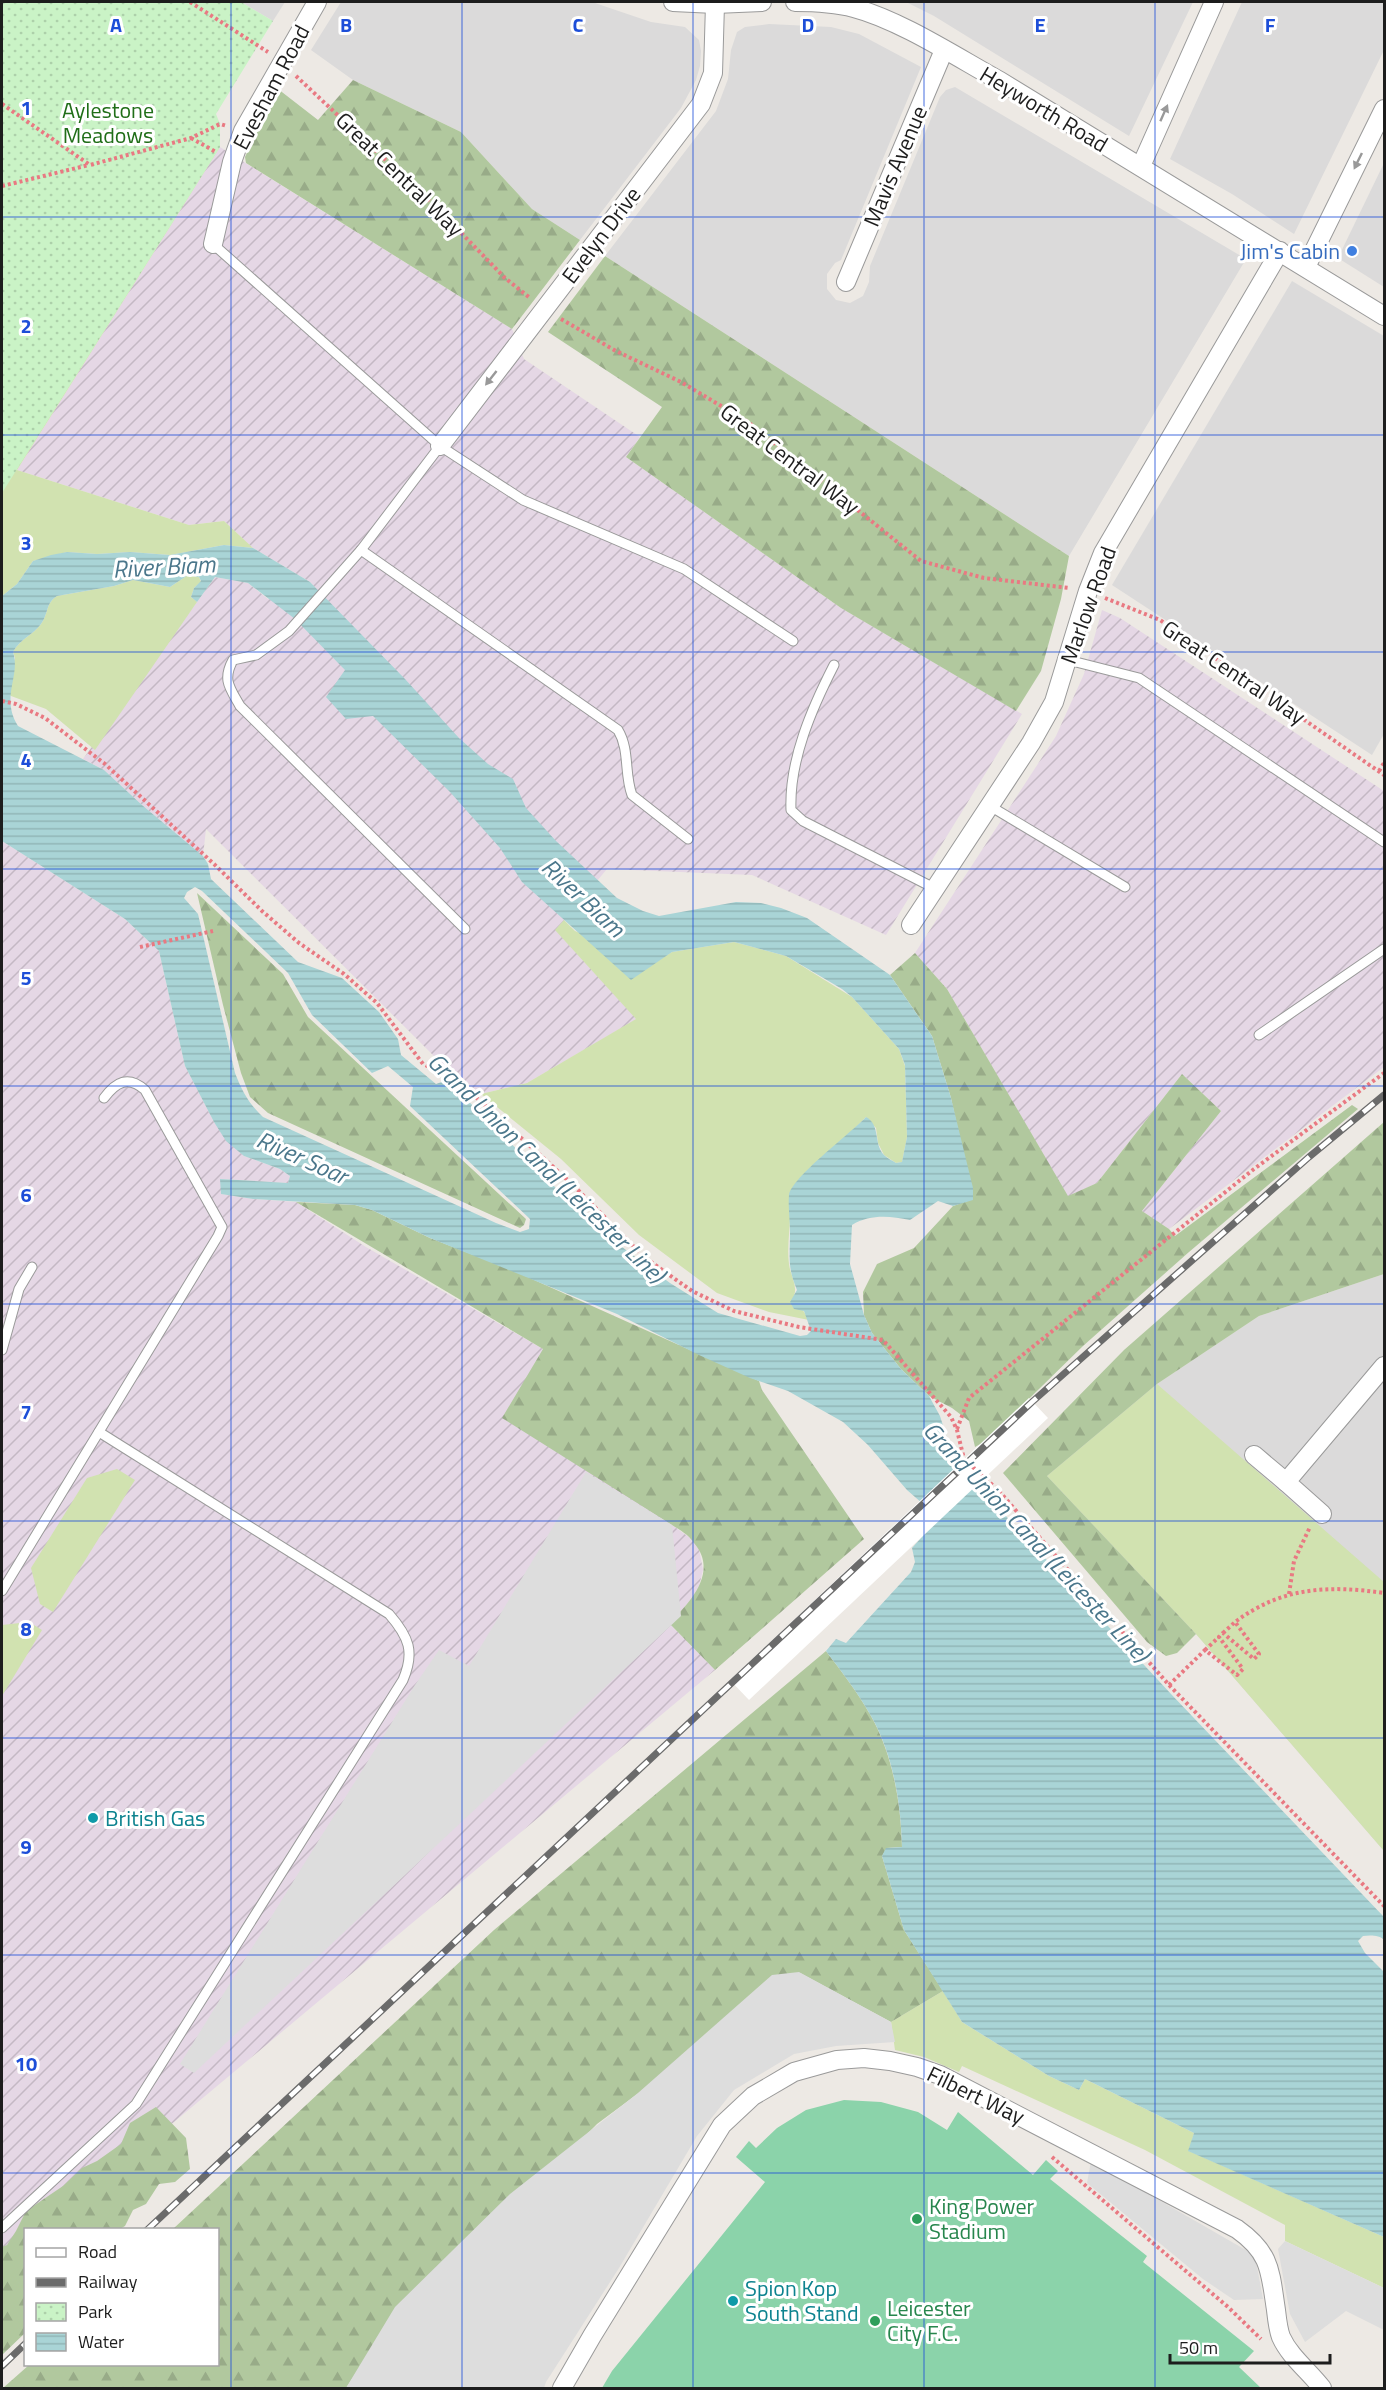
<svg xmlns="http://www.w3.org/2000/svg" width="1386" height="2390" font-family="'Titillium Web',sans-serif">
	<defs>
		<pattern id="industrial-furrows" width="10" height="10" patternUnits="userSpaceOnUse" patternTransform="scale(1.5)"><rect width="10" height="10" fill="#e5d7e5"/><path d="M-1 1l2-2M0 10L10 0M9 11l2-2" fill="none" stroke="#c4b8c4"/></pattern>
		<pattern id="forest-firs" width="22" height="20" patternUnits="userSpaceOnUse" patternTransform="scale(1.5)"><rect width="22" height="20" fill="#b1c89e"/><path d="M5 1l3.5 6h-7zM16 11l3.5 6h-7z" fill="#98ab88"/></pattern>
		<pattern id="park-dots" width="8" height="8" patternUnits="userSpaceOnUse" patternTransform="scale(1.5)"><rect width="8" height="8" fill="#caf3c6"/><path d="M2 2h.1M6 6h.1" fill="none" stroke="#add0aa" stroke-width="1.8" stroke-linecap="round"/></pattern>
		<pattern id="water-rules" width="6" height="5" patternUnits="userSpaceOnUse" patternTransform="scale(1.5)"><rect width="6" height="5" fill="#a9d4d6"/><path d="M0 2.5h6" fill="none" stroke="#91b6b7"/></pattern>
	</defs>
	<rect width="100%" height="100%" fill="#ede9e4"/>
	<g fill="#dbdada">
		<polygon points="241,2 285,2 273,21"/>
		<polygon points="341,2 592,2 651,22 685,27 699,40 701,51 700,66 696,80 681,108 580,240 532,209 461,132 353,80 311,50"/>
		<polygon points="906,2 1193,2 1129,136 934,16"/>
		<polygon points="1242,2 1384,2 1384,50 1294,234 1232,194 1170,159"/>
		<polygon points="769,24 831,27 859,34 921,67 841,260 835,263 827,274 827,289 836,300 850,303 863,296 869,282 870,266 940,97 946,90 955,87 1246,259 1069,556 605,256 716,111 728,79 731,50 737,32 745,27"/>
		<polygon points="1384,163 1384,287 1338,258"/>
		<polygon points="1292,281 1384,336 1384,734 1372,755 1112,585"/>
		<polygon points="1384,1274 1384,1851 1196,1634 1047,1476 1157,1384 1259,1316"/>
	</g>
	<g fill="url(#industrial-furrows)">
		<polygon points="220,147 512,329 524,359 640,437 626,457 841,608 1022,714 886,935 752,875 607,869 556,930 637,1019 527,1083 481,1094 444,1066 206,829 203,856 142,805 104,770 83,759 215,577 248,583 268,599 317,590 310,582 253,548 224,521 189,525 17,470"/>
		<polygon points="1102,610 1120,618 1384,791 1384,1067 1169,1229 1142,1211 1221,1111 1182,1074 1097,1183 1068,1197 947,989 915,953 1056,736 1084,674"/>
		<polygon points="2,841 125,919 159,951 185,1066 214,1122 244,1156 280,1169 290,1176 288,1183 221,1179 221,1194 253,1199 296,1202 366,1247 543,1349 672,1525 693,1540 699,1549 703,1570 698,1590 691,1602 669,1623 715,1670 46,2229 26,2230 2,2267"/>
	</g>
	<g fill="#d1e2b0">
		<polygon points="220,147 17,470 189,525 224,521 253,548 224,545 170,555 130,552 97,554 67,552 33,561 17,584 2,596 2,202"/>
		<path d="M188,575L199,577L201,582L194,588L191,597L197,602L95,750L46,709L3,693L15,658L13,652C20,639 33,635 41,624C49,613 45,604 57,596L114,586L133,580L170,587Z"/>
		<path d="M564,920L575,931L654,963L672,952L734,942L786,956L852,997L899,1049L905,1066L907,1137L902,1162L896,1163L884,1155L878,1143L876,1128L866,1117L789,1196C793,1218 786,1241 789,1264C790,1274 798,1286 794,1296L809,1320L769,1312L717,1293L639,1235L561,1159L481,1094L527,1083L636,1019L555,930Z"/>
		<polygon points="1157,1384 1384,1582 1384,1851 1196,1634 1047,1476"/>
		<polygon points="117,1469 135,1480 53,1612 40,1604 31,1568 87,1478"/>
		<polygon points="29,1622 42,1630 2,1696 2,1625"/>
		<polygon points="943,1991 962,2022 1049,2076 1079,2090 1085,2079 1194,2133 1189,2151 1384,2237 1384,2288 1285,2241 1285,2225 1145,2150 962,2066 959,2072 924,2057 895,2050 891,2022"/>
	</g>
	<g fill="url(#forest-firs)">
		<polygon points="353,80 461,132 532,209 580,240 512,329 246,163 245,157 278,89 318,120"/>
		<polygon points="605,256 1069,556 1061,599 1041,671 1016,711 841,608 626,457 662,407 548,332"/>
		<polygon points="197,893 283,974 308,1017 526,1219 524,1225 520,1228 268,1113 250,1097 241,1073 223,1005"/>
		<polygon points="915,953 947,989 1068,1196 1097,1183 1182,1074 1221,1111 1142,1211 1169,1229 1175,1236 1352,1105 1358,1109 1189,1252 1083,1346 986,1441 975,1447 969,1421 952,1408 929,1396 901,1369 872,1333 864,1315 863,1292 877,1264 914,1248 953,1206 973,1199 951,1098 932,1036 890,975"/>
		<polygon points="1384,1122 1384,1274 1259,1316 1157,1384 1047,1476 1196,1634 1177,1653 1166,1656 1147,1642 1003,1473 1124,1350"/>
		<path d="M296,1202L355,1205L372,1210L430,1238L512,1270L759,1381L762,1390L864,1539L715,1670L669,1623C690,1603 719,1572 694,1543C689,1535 680,1530 672,1525L502,1418L543,1349Z"/>
		<path d="M826,1651C842,1672 858,1693 871,1716C893,1755 901,1804 902,1847L887,1848L882,1856L904,1930L943,1991L891,2022L800,1973L597,2124L366,2358L346,2388H3L29,2365L218,2364V2230L173,2229L494,1930Z"/>
		<polygon points="156,2107 186,2138 190,2169 175,2182 159,2184 146,2204 133,2210 125,2226 120,2229 26,2230 25,2333 2,2355 2,2247 7,2245 16,2231 26,2211 63,2186 82,2168 97,2161 121,2144 130,2123"/>
	</g>
	<polygon fill="url(#park-dots)" points="2,2 241,2 273,21 216,114 220,124 220,147 2,493"/>
	<polygon fill="#8bd3aa" points="844,2100 881,2102 918,2112 947,2130 958,2112 1033,2175 1046,2160 1058,2171 1050,2179 1147,2256 1143,2262 1254,2351 1239,2367 1261,2388 602,2388 612,2371 765,2182 736,2157 749,2141 756,2148 777,2128 806,2110"/>
	<g fill="#ddd">
		<polygon points="586,1472 672,1525 681,1616 194,2073 180,2064 415,1685 439,1650 469,1666"/>
		<polygon points="799,1972 891,2022 895,2042 836,2046 794,2054 734,2090 697,2136 619,2268 546,2382 544,2388 346,2388 395,2307 510,2194 638,2093 772,1975"/>
		<polygon points="1091,2161 1251,2253 1256,2261 1263,2299 1234,2300 1203,2279 1087,2183"/>
		<polygon points="1285,2241 1384,2288 1384,2330 1346,2311 1305,2342 1290,2314 1278,2249"/>
	</g>
	<path fill="url(#water-rules)" fill-rule="evenodd" d="M224,545L253,548L310,582L405,679L459,738L488,764L513,779L526,808L556,841L617,898L643,911L659,916L736,902L761,903L781,908L807,918L890,975L932,1036L951,1098L973,1188V1200L953,1206L938,1201L910,1220C890,1216 870,1214 852,1225L850,1264L864,1315L872,1333L901,1369L929,1396L940,1416L954,1460L1171,1694L1384,1917V1940C1380,1935 1370,1935 1363,1936L1358,1941L1365,1953L1384,1972V2237L1188,2151L1194,2133L1085,2079L1079,2090L1049,2076L962,2022L904,1930L882,1856L886,1848L902,1847C901,1803 893,1754 871,1716C858,1693 842,1672 826,1651L836,1639L846,1643L911,1572L915,1562L912,1548L939,1518L907,1490L868,1445L843,1422L788,1391L750,1378L699,1355L617,1314L430,1238L372,1210L355,1205L253,1199L221,1194L220,1179L288,1183L290,1176L280,1169L244,1156L226,1141L214,1122L185,1066L159,951L125,919L2,841V596L17,584L33,561L51,555L67,552L97,554L130,552L170,555ZM188,575L199,577L201,581L194,588L191,597L197,602L215,577L248,583L295,619L345,670L326,697L346,719L373,716L450,792L500,848L522,882L631,980L672,952L734,942L786,956L842,989L852,997L899,1049L905,1065L907,1137L902,1162L896,1163C893,1161 887,1158 884,1155C873,1143 881,1125 866,1117C850,1134 792,1177 789,1195C788,1205 790,1221 790,1232C790,1257 787,1266 797,1290L790,1302L794,1309L804,1311L811,1331L807,1335L800,1336L718,1313L670,1283L618,1244L592,1217L558,1190L447,1080L436,1084L401,1055L398,1039L379,1012L342,978L298,962L211,879L208,864L203,856L142,805L104,770L18,726C0,697 21,676 13,652C20,639 33,635 41,624C49,613 45,604 57,596L114,586L133,580L170,587ZM195,887L202,891L288,973L312,1015L372,1073L388,1066L413,1087L410,1106L530,1219L529,1229L520,1232L496,1223L263,1117C249,1104 242,1091 235,1073L198,914L184,898L187,892Z"/>
	<polygon fill="#fff" points="1029,1398 1048,1418 749,1700 730,1680"/>
	<g fill="none" stroke-linecap="round" stroke-linejoin="round">
		<defs>
			<g id="lane">
				<polyline points="213,244 440,446 523,500 684,569 793,641"/>
				<path d="M440,446L361,550L289,631L256,655L233,660C222,680 230,688 240,706L465,929"/>
				<path d="M361,550L618,730C630,750 624,774 632,795L688,839"/>
				<polyline points="1068,660 1139,678 1384,842"/>
				<path d="M834,665C812,708 789,760 791,810L803,821L936,889"/>
				<polyline points="990,806 1125,887"/>
				<polyline points="1259,1035 1384,949"/>
				<polyline points="2,1350 19,1289 32,1267"/>
				<path d="M2,1591L218,1236L222,1227L145,1090C128,1075 116,1082 104,1098"/>
				<path d="M2,2228L136,2104L403,1680C415,1652 409,1637 389,1614L99,1432"/>
			</g>
			<g id="street">
				<polyline points="673,2 715,4 762,2"/>
				<path d="M795,2C815,2 835,3 854,8C900,20 958,58 1000,81L1384,316"/>
				<polyline points="1141,166 1214,2"/>
				<polyline points="213,244 232,162 243,131 317,2"/>
				<polyline points="1306,267 1384,109"/>
				<polyline points="846,282 944,50"/>
				<polyline points="440,446 701,104 713,73 715,4"/>
				<polyline points="911,925 1031,743 1054,702 1088,591 1103,553 1280,251"/>
				<polyline points="1254,1455 1286,1482"/>
				<polyline points="1322,1514 1286,1482 1384,1366"/>
				<path d="M562,2388L592,2336L722,2125L753,2096L794,2072L837,2060L864,2058L890,2061L917,2067L940,2075L1237,2229C1271,2253 1270,2271 1276,2310C1277,2319 1278,2329 1281,2337C1290,2357 1309,2371 1322,2388"/>
			</g>
		</defs>
		<use href="#lane" stroke="#9a9a9a" stroke-width="11"/>
		<use href="#street" stroke="#9a9a9a" stroke-width="20"/>
		<g stroke="#e97982" stroke-width="4" stroke-dasharray="3 3" stroke-linecap="butt">
			<polyline points="190,2 268,52"/>
			<polyline points="296,76 439,210 505,278 530,298"/>
			<polyline points="2,104 90,165 191,138 220,124 227,126"/>
			<polyline points="191,138 216,152"/>
			<polyline points="2,186 89,165"/>
			<polyline points="561,319 616,351 681,382 748,422 921,561 984,578 1069,588"/>
			<polyline points="1105,598 1160,620 1384,775"/>
			<polyline points="2,701 16,704 45,718 105,764 214,864 262,911 299,943 344,974 377,1003 423,1064 457,1080 571,1183 644,1257 692,1291 734,1311 799,1327 883,1340 951,1417 957,1430 964,1459 998,1490 1169,1685 1384,1906"/>
			<polyline points="1379,771 1384,763"/>
			<polyline points="140,947 213,931"/>
			<polyline points="957,1429 969,1398 1254,1169 1384,1073"/>
			<polyline points="1289,1594 1294,1561 1310,1527"/>
			<polyline points="1223,1633 1235,1622"/>
			<polyline points="1205,1650 1219,1637"/>
			<path d="M1169,1685L1205,1650L1237,1675L1243,1669L1219,1637L1223,1633L1254,1659L1259,1654L1235,1622C1282,1587 1328,1585 1384,1593"/>
			<polyline points="1052,2157 1228,2307 1261,2339"/>
		</g>
		<use href="#lane" stroke="#fff" stroke-width="9"/>
		<use href="#street" stroke="#fff" stroke-width="18"/>
		<defs>
			<g id="rail">
				<polyline points="147,2230 1032,1402 1309,1157 1384,1095"/>
				<polyline points="2,2366 26,2343"/>
			</g>
		</defs>
		<use href="#rail" stroke="#6b6b6b" stroke-width="7"/>
		<use href="#rail" stroke="#fff" stroke-width="4.5" stroke-dasharray="14" stroke-linecap="butt"/>
	</g>
	<defs><path id="oneway-solid" d="M-6-.8H1V-3.2L6.5 0L1 3.2V.8H-6Z" transform="scale(1.5)"/></defs>
	<g fill="#999">
		<use href="#oneway-solid" transform="translate(1164 113) rotate(-66)"/>
		<use href="#oneway-solid" transform="translate(1358 161) rotate(116)"/>
		<use href="#oneway-solid" transform="translate(491 378) rotate(128)"/>
	</g>
	<path fill="none" stroke="#1d4ed8" stroke-width="1.5" stroke-opacity="0.55" d="M231,2V2388M462,2V2388M693,2V2388M924,2V2388M1155,2V2388M2,217H1384M2,435H1384M2,652H1384M2,869H1384M2,1086H1384M2,1304H1384M2,1521H1384M2,1738H1384M2,1955H1384M2,2173H1384"/>
	<circle fill="#3f7fe0" stroke="#fff" stroke-width="2" cx="1352" cy="251" r="6"/>
	<g fill="#0f9aa8" stroke="#fff" stroke-width="2">
		<circle cx="93" cy="1818" r="6"/>
		<circle cx="733" cy="2301" r="6"/>
	</g>
	<g fill="#2e9e5b" stroke="#fff" stroke-width="2">
		<circle cx="917" cy="2219" r="6"/>
		<circle cx="875" cy="2321" r="6"/>
	</g>
	<g text-anchor="middle" stroke-width="6" stroke-linejoin="round" paint-order="stroke">
		<g font-size="22" fill="#1d1d1d" stroke="#fff">
			<text transform="translate(271 87) rotate(-62)" y="8">Evesham Road</text>
			<text transform="translate(1044 109) rotate(31)" y="8">Heyworth Road</text>
			<text transform="translate(895 166) rotate(-67)" y="8">Mavis Avenue</text>
			<text transform="translate(400 174) rotate(44)" y="8">Great Central Way</text>
			<text transform="translate(601 235) rotate(-53)" y="8">Evelyn Drive</text>
			<text transform="translate(790 459) rotate(37)" y="8">Great Central Way</text>
			<text transform="translate(1088 605) rotate(-70)" y="8">Marlow Road</text>
			<text transform="translate(1234 672) rotate(34)" y="8">Great Central Way</text>
			<text transform="translate(976 2095) rotate(26)" y="8">Filbert Way</text>
		</g>
		<g font-size="22" fill="#206e18" stroke="#fff">
			<text x="108" y="118">Aylestone<tspan x="108" dy="25">Meadows</tspan></text>
		</g>
		<g font-size="22" fill="#366cbe" stroke="#fff" text-anchor="end">
			<text x="1340" y="259">Jim's Cabin</text>
		</g>
		<g font-size="22" fill="#0d838f" stroke="#fff" text-anchor="start">
			<text x="105" y="1826">British Gas</text>
			<text x="745" y="2296">Spion Kop<tspan x="745" dy="25">South Stand</tspan></text>
		</g>
		<g font-size="22" fill="#27864d" stroke="#fff" text-anchor="start">
			<text x="929" y="2214">King Power<tspan x="929" dy="25">Stadium</tspan></text>
			<text x="887" y="2316">Leicester<tspan x="887" dy="25">City F.C.</tspan></text>
		</g>
		<g font-size="24" font-style="italic" fill="#4b778b" stroke="#fff">
			<text transform="translate(164 567) rotate(-3)" y="8">River Biam</text>
			<text transform="translate(583 898) rotate(43)" y="8">River Biam</text>
			<text transform="translate(302 1158) rotate(24)" y="8">River Soar</text>
			<text transform="translate(546 1168) rotate(44)" y="8">Grand Union Canal (Leicester Line)</text>
			<text transform="translate(1036 1542) rotate(47)" y="8">Grand Union Canal (Leicester Line)</text>
		</g>
	</g>
	<g font-size="20" text-anchor="middle" font-weight="bold" fill="#1d4ed8" stroke="#fff" stroke-width="6" stroke-linejoin="round" paint-order="stroke">
		<text x="116" y="32">A</text>
		<text x="346" y="32">B</text>
		<text x="578" y="32">C</text>
		<text x="808" y="32">D</text>
		<text x="1040" y="32">E</text>
		<text x="1270" y="32">F</text>
		<text x="26" y="115">1</text>
		<text x="26" y="333">2</text>
		<text x="26" y="550">3</text>
		<text x="26" y="767">4</text>
		<text x="26" y="985">5</text>
		<text x="26" y="1202">6</text>
		<text x="26" y="1419">7</text>
		<text x="26" y="1636">8</text>
		<text x="26" y="1854">9</text>
		<text x="26" y="2071">10</text>
	</g>
	<rect width="1386" height="2390" fill="none" stroke="#1d1d1d" stroke-width="6"/>
	<rect x="24" y="2228" width="195" height="138" fill="#ffffff" stroke="#a5a5a5" stroke-width="1.5"/>
	<rect x="36" y="2248" width="30" height="9" fill="#ffffff" stroke="#a5a5a5" stroke-width="1.5"/>
	<text x="78" y="2258" font-size="18" fill="#1d1d1d">Road</text>
	<rect x="36" y="2278" width="30" height="9" fill="#6b6b6b" stroke="#a5a5a5" stroke-width="1.5"/>
	<text x="78" y="2288" font-size="18" fill="#1d1d1d">Railway</text>
	<rect x="36" y="2303" width="30" height="18" fill="url(#park-dots)" stroke="#a5a5a5" stroke-width="1.5"/>
	<text x="78" y="2318" font-size="18" fill="#1d1d1d">Park</text>
	<rect x="36" y="2333" width="30" height="18" fill="url(#water-rules)" stroke="#a5a5a5" stroke-width="1.5"/>
	<text x="78" y="2348" font-size="18" fill="#1d1d1d">Water</text>
	<path d="M1170 2354v9h160v-9" fill="none" stroke="#1d1d1d" stroke-width="3"/>
	<text x="1179" y="2354" font-size="18" fill="#1d1d1d" stroke="#ffffff" stroke-width="4.5" paint-order="stroke">50 m</text>
</svg>
